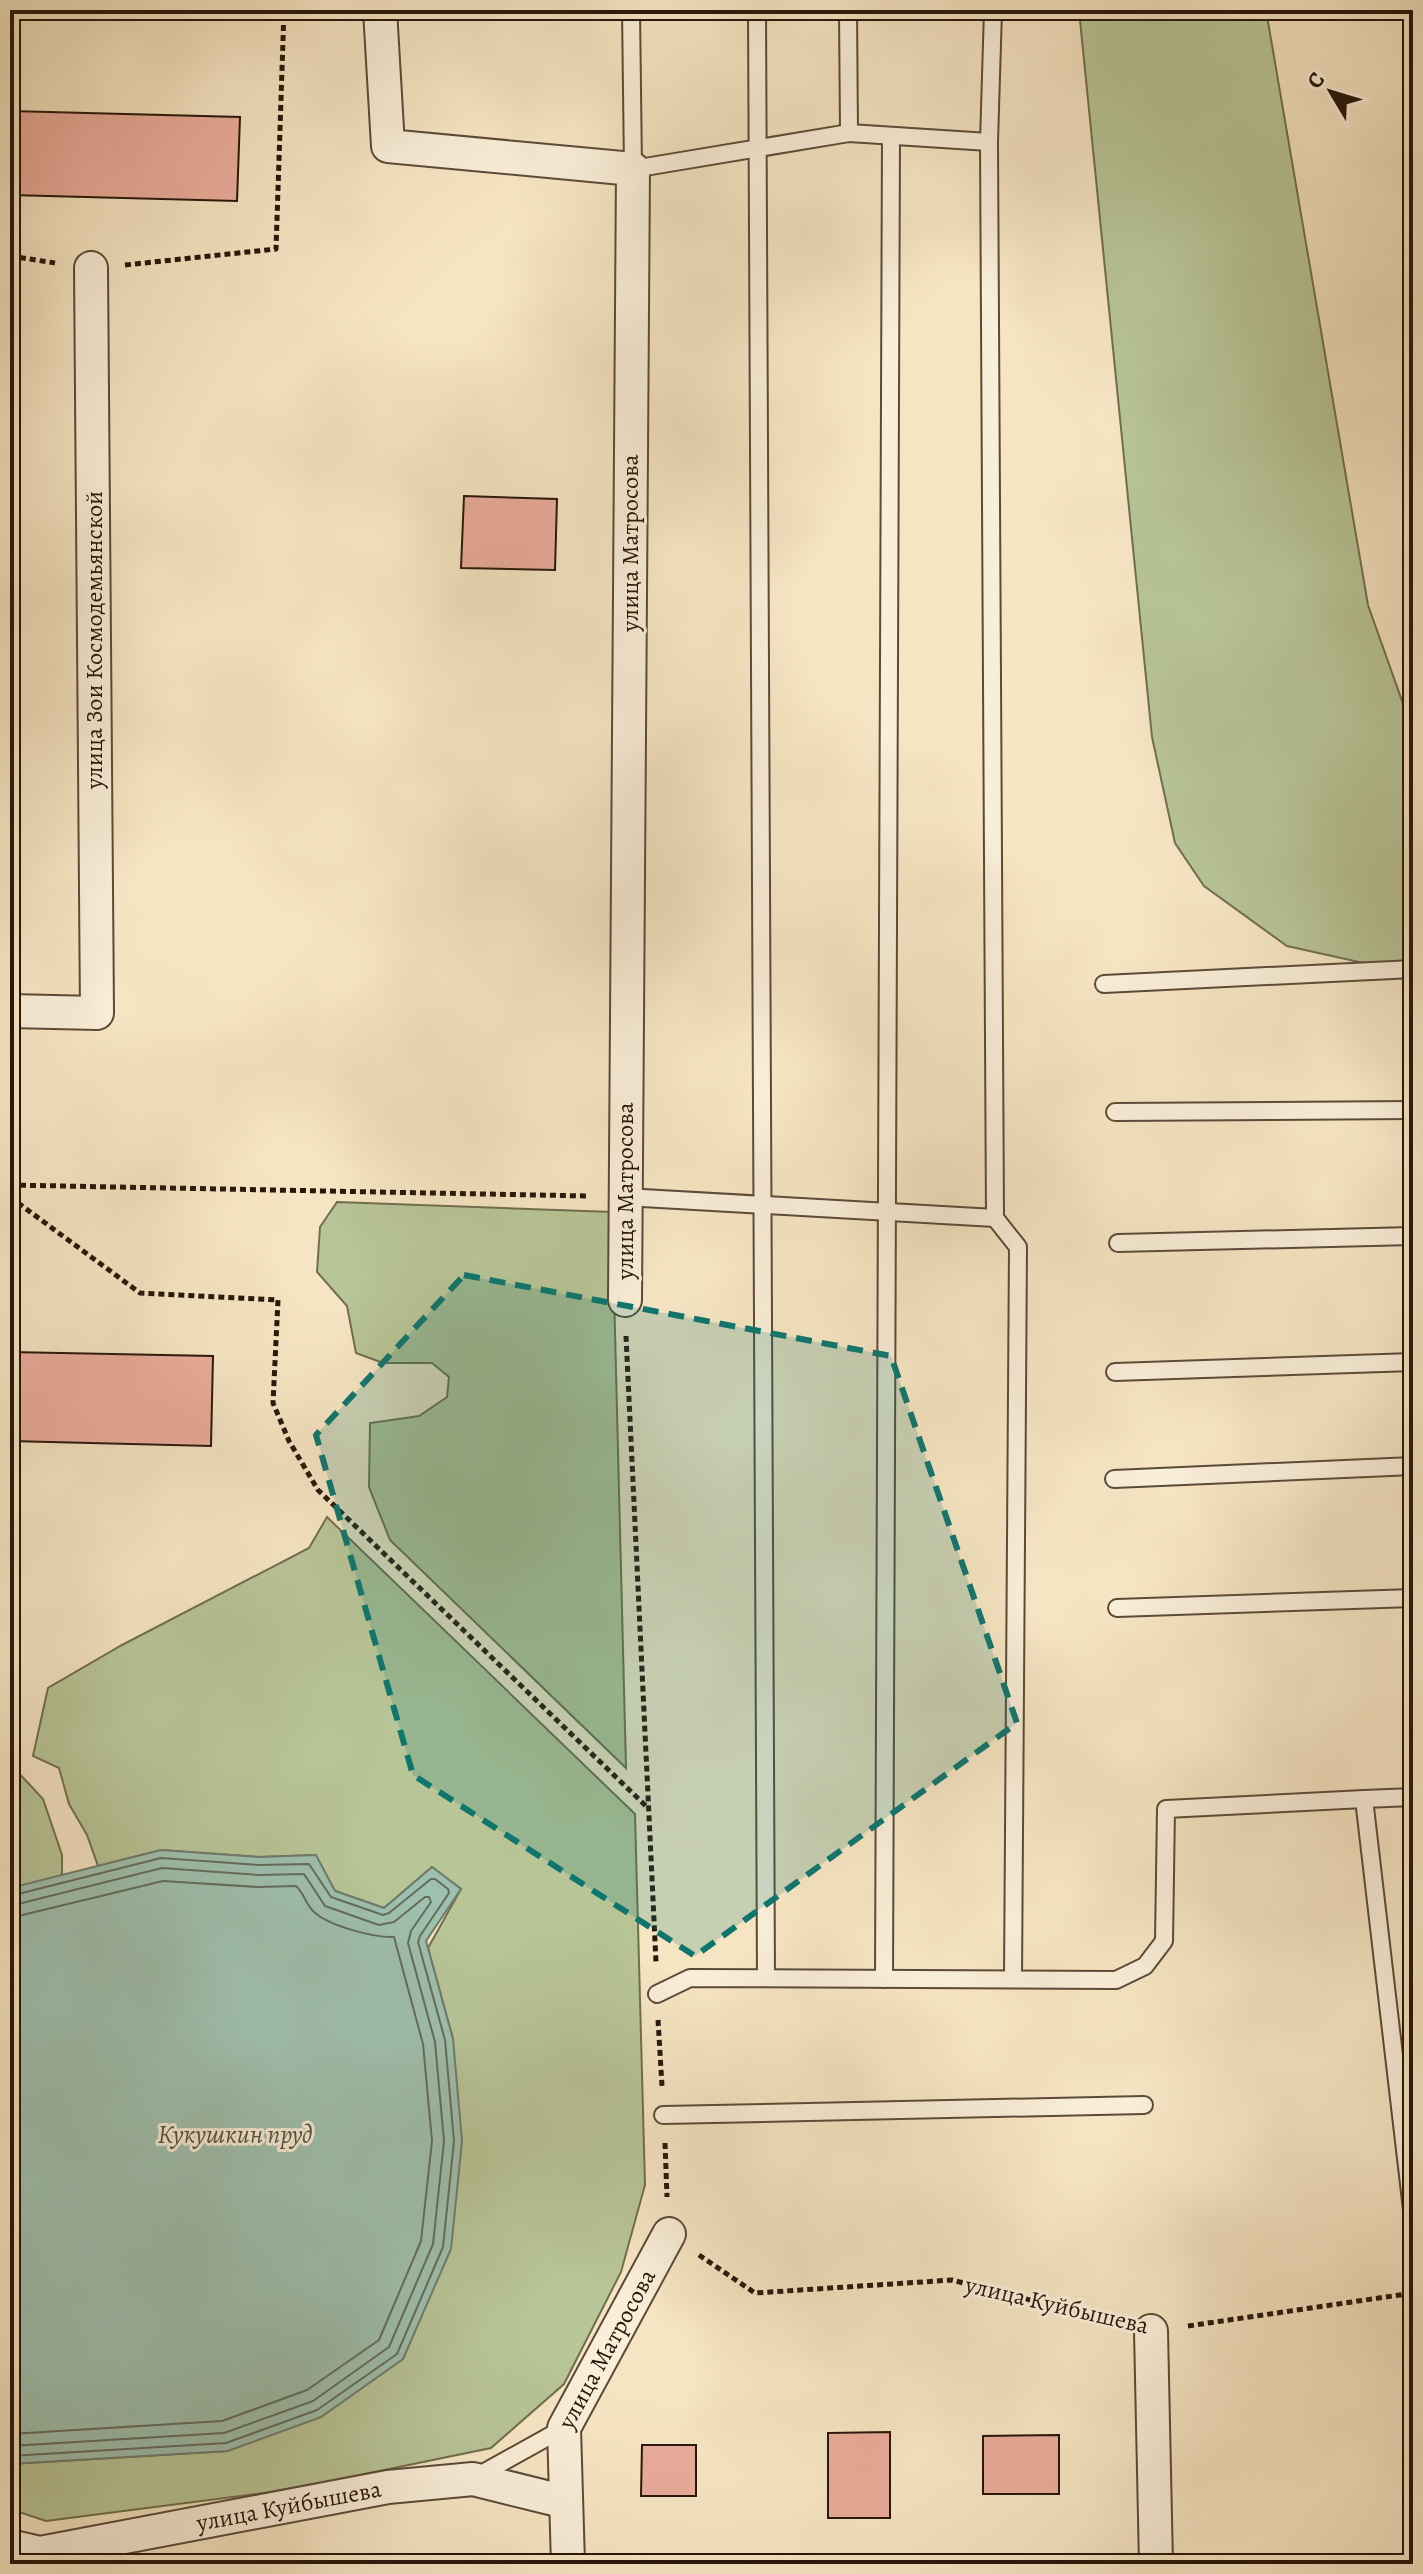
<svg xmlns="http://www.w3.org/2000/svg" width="1423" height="2574" font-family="Alegreya,serif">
	<rect width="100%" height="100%" fill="#f6e5c3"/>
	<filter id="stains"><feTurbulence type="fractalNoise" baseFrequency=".0025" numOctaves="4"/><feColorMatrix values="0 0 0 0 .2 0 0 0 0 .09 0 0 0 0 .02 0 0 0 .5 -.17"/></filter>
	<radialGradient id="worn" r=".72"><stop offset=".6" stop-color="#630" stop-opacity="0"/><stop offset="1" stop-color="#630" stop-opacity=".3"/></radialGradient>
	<g fill="#b8c597" stroke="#706e51" stroke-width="2">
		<polygon points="1079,10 1266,10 1368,605 1413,732 1413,963 1386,968 1287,946 1204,886 1175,843 1152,737"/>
		<polygon points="337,1202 612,1212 626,1768 390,1540 369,1487 370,1423 419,1416 447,1397 449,1377 432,1363 383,1363 356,1353 347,1306 317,1272 320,1227"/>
		<polygon points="327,1517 635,1814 645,2185 621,2272 564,2384 491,2448 287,2490 46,2521 10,2509 10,2464 228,2451 453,2039 428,1948 461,1889 432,1867 384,1908 335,1891 315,1855 259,1857 161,1850 98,1866 87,1835 69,1804 59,1768 33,1756 48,1688 122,1645 309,1548"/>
		<polygon points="15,1769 43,1799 62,1855 62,1876 10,1889 10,1771"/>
	</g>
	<polygon fill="#9ec0ae" stroke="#6f7c6d" stroke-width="2" points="161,1850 259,1857 316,1855 335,1891 384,1908 432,1867 461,1889 426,1941 453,2039 462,2141 451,2249 403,2359 321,2417 228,2451 10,2464 10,1888"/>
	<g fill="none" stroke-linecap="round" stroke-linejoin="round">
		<g stroke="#636c5c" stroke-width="2">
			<polyline points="10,1896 161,1858 259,1865 309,1864 331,1897 383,1915 389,1913 431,1879 435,1879 448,1889 449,1893 420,1936 418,1942 445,2040 454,2141 443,2247 397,2354 317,2410 226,2443 10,2456"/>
			<polyline points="10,1906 162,1868 259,1875 304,1874 325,1906 379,1925 394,1922 425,1897 429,1897 431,1902 411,1931 408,1943 435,2042 444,2141 433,2244 389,2347 313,2401 224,2433 10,2446"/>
			<path d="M10,1918L163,1881L258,1887L296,1886C304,1893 306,1905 314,1912C329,1926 375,1938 394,1937L423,2044L432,2141L421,2241L379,2340L307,2390L222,2421L10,2434"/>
		</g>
	</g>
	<g fill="#eaac9b" stroke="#28170b" stroke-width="2">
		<polygon points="10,111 240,117 237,201 10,195"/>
		<polygon points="464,496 557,499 555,570 461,568"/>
		<polygon points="10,1352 213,1356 211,1446 10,1441"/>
		<polygon points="890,2432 890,2518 828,2518 828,2433"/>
		<polygon points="1059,2435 1059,2494 983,2494 983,2436"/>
		<polygon points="642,2445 696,2445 696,2496 641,2496"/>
	</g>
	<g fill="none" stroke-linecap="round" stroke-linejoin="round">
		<defs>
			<g id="lane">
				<polyline points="631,10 633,169 849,133 989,142"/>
				<polyline points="757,10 766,1978"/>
				<polyline points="848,10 849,133"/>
				<polyline points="993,10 989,142 995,1218 1018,1247 1013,1979"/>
				<polyline points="1104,984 1413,969"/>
				<polyline points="1115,1112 1413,1110"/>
				<polyline points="625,1197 995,1218"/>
				<polyline points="1118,1243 1413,1236"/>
				<polyline points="1115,1372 1413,1362"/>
				<polyline points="1114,1479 1413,1466"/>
				<polyline points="1117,1608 1413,1598"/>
				<polyline points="1364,1799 1413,1797"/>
				<polyline points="884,1979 891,136"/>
				<polyline points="657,1994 690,1978 1116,1980 1145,1966 1164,1941 1166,1809 1364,1799 1413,2218"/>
				<polyline points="663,2115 1144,2105"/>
				<polyline points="474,2478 564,2428"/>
			</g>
			<g id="street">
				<polyline points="380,10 388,146 633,169 625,1300"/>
				<polyline points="10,1011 97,1013 91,268"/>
				<polyline points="1151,2331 1156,2564"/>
				<path id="s1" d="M10,2546L40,2553L388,2487L473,2479L566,2502"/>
				<path id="s2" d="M568,2564L564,2428L669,2234"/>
			</g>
		</defs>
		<use href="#lane" stroke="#5c4a39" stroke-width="20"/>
		<use href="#street" stroke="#5c4a39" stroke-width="36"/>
		<g stroke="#28170b" stroke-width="5" stroke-dasharray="6 4" stroke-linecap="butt">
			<polyline points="10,256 55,263"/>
			<polyline points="125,265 276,249 284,10"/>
			<polyline points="10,1185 589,1196"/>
			<polyline points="10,1197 140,1293 278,1300 273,1403 289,1441 318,1490 648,1808"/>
			<polyline points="626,1336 656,1962"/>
			<polyline points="658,2020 662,2086"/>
			<polyline points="665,2143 667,2197"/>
			<polyline points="699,2255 755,2293 952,2280 1116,2322"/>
			<polyline points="1188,2326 1413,2293"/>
		</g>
		<use href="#lane" stroke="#f9eed8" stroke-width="16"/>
		<use href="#street" stroke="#f9eed8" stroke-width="32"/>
	</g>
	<path fill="#0f766e" fill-opacity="0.2" stroke="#0f766e" stroke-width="6" stroke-dasharray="16 10" stroke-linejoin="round" d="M464,1275L891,1356L1017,1723L695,1956L413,1775L316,1435Z"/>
	<g text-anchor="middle" stroke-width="6" stroke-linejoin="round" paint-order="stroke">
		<g font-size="24" fill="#28170b" stroke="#f9eed8">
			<text transform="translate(630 543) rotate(-90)" y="8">улица Матросова</text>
			<text transform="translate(94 640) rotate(-90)" y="8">улица Зои Космодемьянской</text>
			<text transform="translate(625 1191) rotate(-90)" y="8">улица Матросова</text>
			<text transform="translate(1057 2305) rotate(13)" y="8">улица Куйбышева</text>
			<text dy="8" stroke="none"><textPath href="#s2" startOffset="226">улица Матросова</textPath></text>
			<text dy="8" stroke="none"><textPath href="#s1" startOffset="284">улица Куйбышева</textPath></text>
		</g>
		<g font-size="26" font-style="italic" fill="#515244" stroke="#f9eed8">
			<text x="235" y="2143">Кукушкин пруд</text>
		</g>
	</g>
	<rect width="1423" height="2574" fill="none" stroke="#f6e5c3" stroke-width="40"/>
	<rect x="12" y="12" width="1399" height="2550" fill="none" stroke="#28170b" stroke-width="4"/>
	<rect x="20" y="20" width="1383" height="2534" fill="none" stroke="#28170b" stroke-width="2"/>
	<g transform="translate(1331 92) rotate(308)" stroke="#f9eed8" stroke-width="6" paint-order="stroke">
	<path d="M0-6L14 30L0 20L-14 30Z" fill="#28170b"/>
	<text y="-12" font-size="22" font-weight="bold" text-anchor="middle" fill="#28170b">С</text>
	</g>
	<rect width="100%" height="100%" filter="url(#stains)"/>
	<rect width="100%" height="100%" fill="url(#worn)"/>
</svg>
